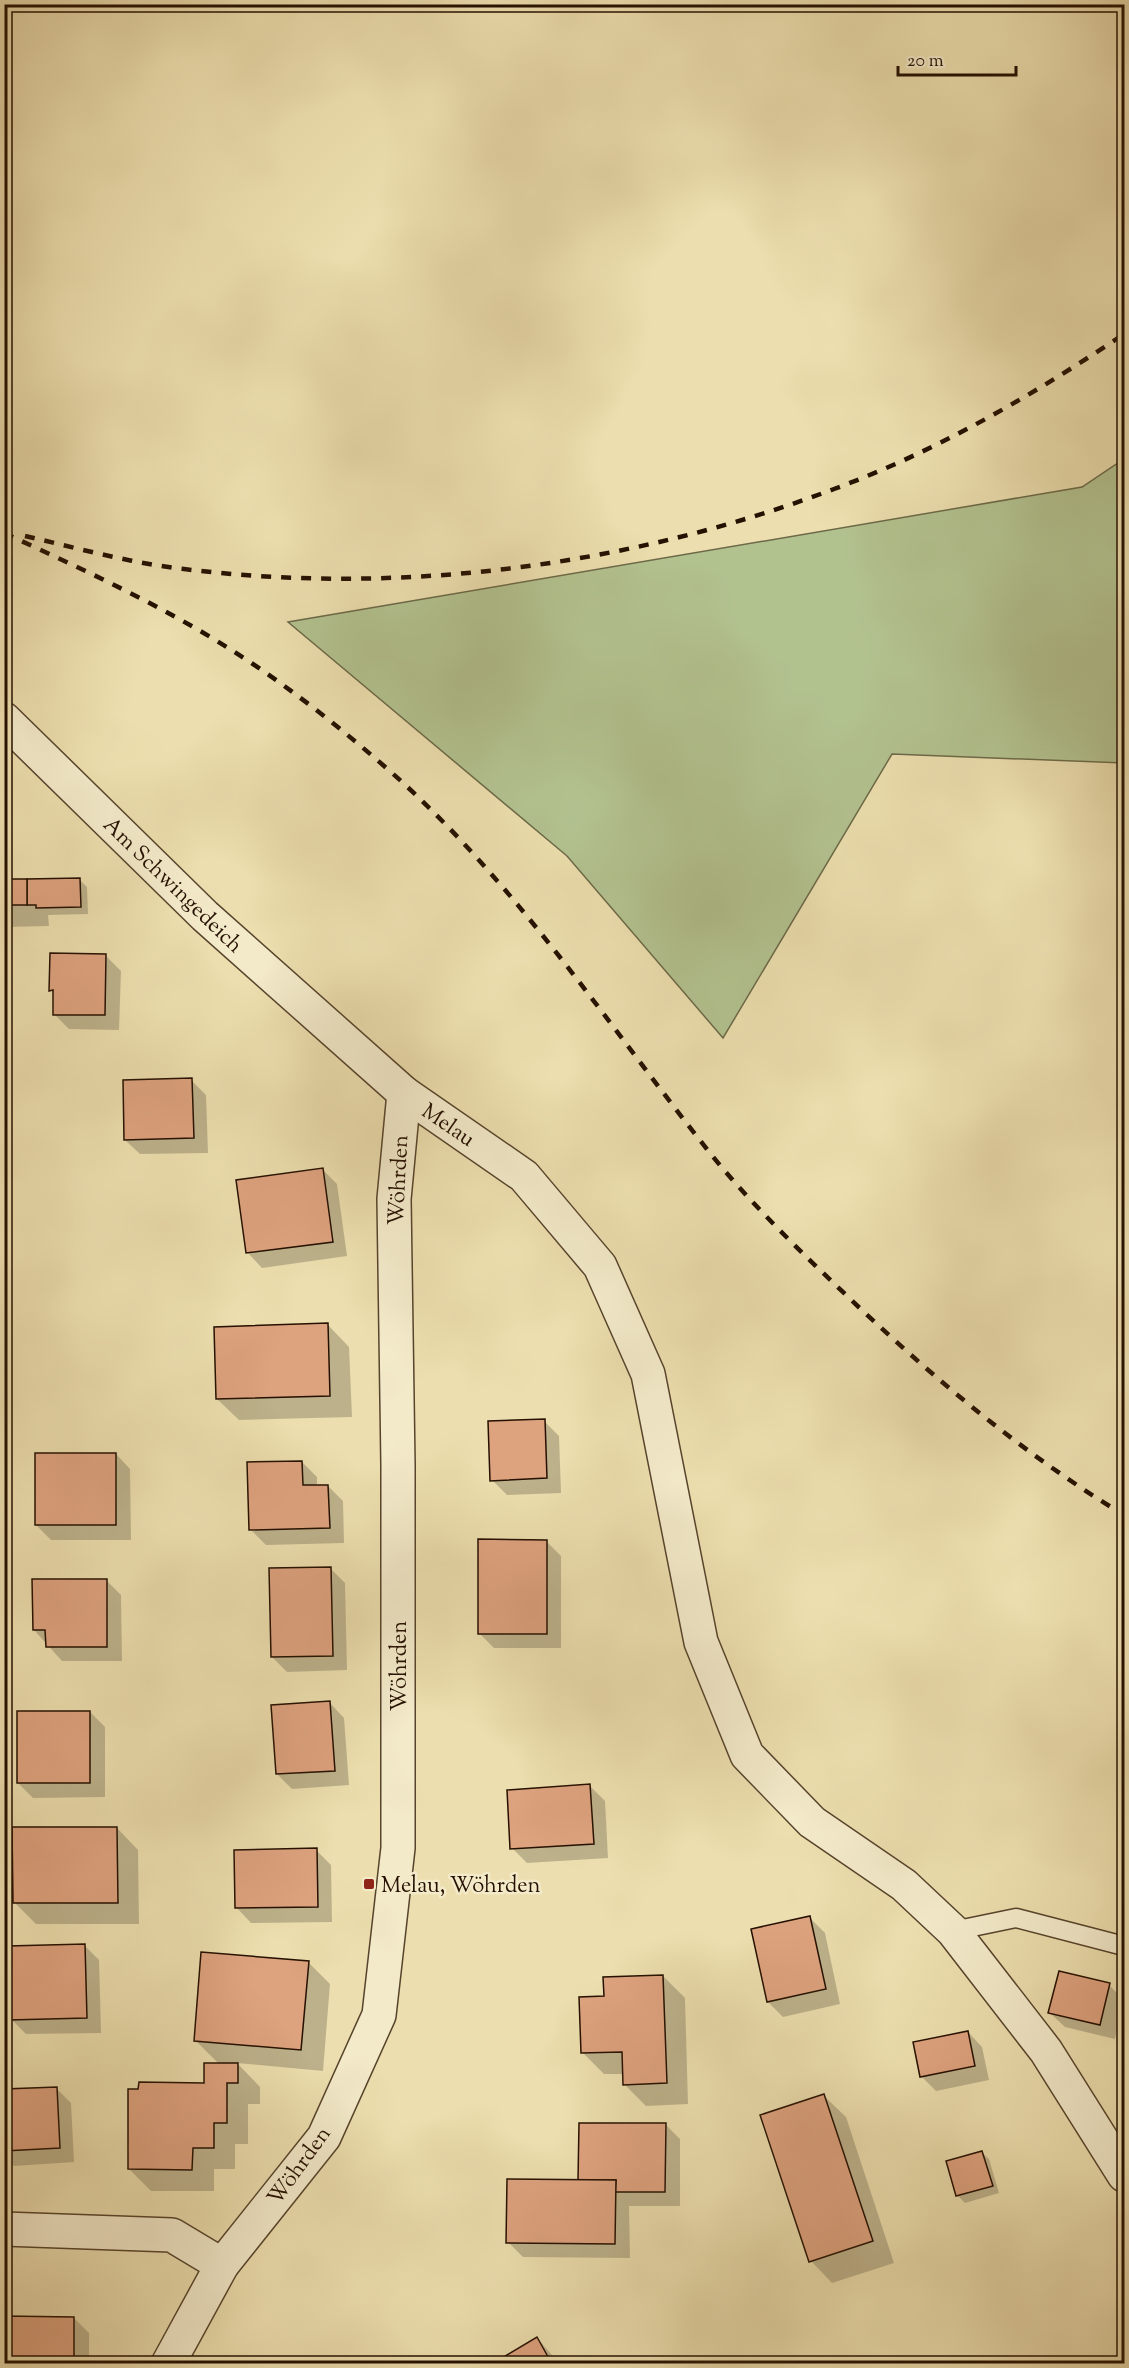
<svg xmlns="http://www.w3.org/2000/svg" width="1129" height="2368" font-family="'Sorts Mill Goudy',serif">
	<rect width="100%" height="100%" fill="#ecdeae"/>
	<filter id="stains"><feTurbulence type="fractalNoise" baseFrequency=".00333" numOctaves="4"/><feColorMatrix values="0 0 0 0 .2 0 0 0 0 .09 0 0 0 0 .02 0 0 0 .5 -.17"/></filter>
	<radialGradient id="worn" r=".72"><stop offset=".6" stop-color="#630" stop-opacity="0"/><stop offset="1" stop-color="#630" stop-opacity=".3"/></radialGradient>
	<polygon fill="#b2c28f" stroke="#6c6948" stroke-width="1.5" points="1124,459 1124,763 892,754 723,1038 567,856 288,622 1082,487"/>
	<g fill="#0003">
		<polygon points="4,845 10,850 10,881 80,880 87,887 88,914 48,915 49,926 4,927"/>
		<polygon points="106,956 121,971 119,1030 69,1029 54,1014 55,994 51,990"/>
		<polygon points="191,1080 206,1095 208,1153 140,1154 125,1140"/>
		<polygon points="322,1169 337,1184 347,1256 262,1268 248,1253"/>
		<polygon points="328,1325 349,1347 352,1417 239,1420 217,1399"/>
		<polygon points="544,1421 559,1436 561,1493 507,1495 492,1480"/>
		<polygon points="116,1454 130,1469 131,1540 51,1540 36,1525"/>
		<polygon points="302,1462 317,1477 317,1486 328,1486 343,1501 344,1543 266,1545 251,1530"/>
		<polygon points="546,1541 561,1556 561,1648 494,1648 479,1633"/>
		<polygon points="330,1568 345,1583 347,1670 287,1672 272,1657"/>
		<polygon points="106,1580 121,1595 122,1661 62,1661 34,1630"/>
		<polygon points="330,1703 344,1718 349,1785 292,1789 277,1774"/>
		<polygon points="90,1712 105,1727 105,1797 33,1798 18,1783"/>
		<polygon points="590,1786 605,1801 608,1858 527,1863 512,1848"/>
		<polygon points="117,1828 138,1850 139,1924 36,1924 14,1902"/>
		<polygon points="316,1850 331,1865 332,1922 251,1923 237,1908"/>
		<polygon points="810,1918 825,1933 840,2004 783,2017 768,2002 753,1930"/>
		<polygon points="85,1946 99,1960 101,2033 26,2034 11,2019"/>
		<polygon points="308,1962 330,1984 323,2071 237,2063 260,2087 260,2104 248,2104 248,2144 235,2144 235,2169 214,2169 214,2191 151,2191 129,2169 206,2084 220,2065 195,2040"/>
		<polygon points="663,1976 685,1998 688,2104 646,2106 624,2084 624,2074 604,2074 583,2053 606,1998"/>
		<polygon points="1109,1985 1124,2000 1115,2039 1065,2027 1050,2013"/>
		<polygon points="968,2032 982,2047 989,2080 936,2091 921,2076"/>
		<polygon points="56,2088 71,2103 74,2162 14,2166 4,2156 4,2091"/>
		<polygon points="824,2096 846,2117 894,2263 832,2283 811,2261"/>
		<polygon points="665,2124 680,2139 680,2206 629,2206 630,2258 523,2257 508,2242 580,2181"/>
		<polygon points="981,2152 989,2159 999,2193 965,2203 958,2196 948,2162"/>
		<polygon points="74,2318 89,2333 89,2364 4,2364"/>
		<polygon points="537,2338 560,2364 497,2364"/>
	</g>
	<g fill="#dda27e" stroke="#251001" stroke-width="1.5">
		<polygon points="80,878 81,907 36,908 36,905 27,905 27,879"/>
		<rect x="4" y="879" width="23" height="26"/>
		<polygon points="50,953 106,954 105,1015 53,1015 53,990 49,991"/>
		<polygon points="192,1078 194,1138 124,1140 123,1080"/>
		<polygon points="323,1168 333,1242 246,1253 236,1180"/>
		<polygon points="328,1323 330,1396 216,1399 214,1327"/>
		<polygon points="545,1419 547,1478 490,1481 488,1421"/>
		<rect x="35" y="1453" width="81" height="72"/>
		<polygon points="302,1461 303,1485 328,1485 330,1528 249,1530 247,1462"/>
		<polygon points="478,1539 547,1540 547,1634 478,1634"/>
		<polygon points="331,1567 333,1656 271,1657 269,1568"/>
		<polygon points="32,1579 107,1579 107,1647 46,1647 45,1630 33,1630"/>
		<polygon points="330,1701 335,1771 276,1774 271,1705"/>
		<rect x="17" y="1711" width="73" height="72"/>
		<polygon points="590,1784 594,1844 510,1849 507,1790"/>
		<polygon points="12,1827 117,1827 118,1903 13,1903"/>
		<polygon points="317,1848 318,1907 235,1908 234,1850"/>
		<polygon points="810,1916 826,1989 767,2002 751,1929"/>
		<polygon points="85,1944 87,2018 9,2020 8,1946"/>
		<polygon points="201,1952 309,1961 301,2050 194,2041"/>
		<polygon points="1059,1971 1110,1983 1100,2025 1048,2013"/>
		<polygon points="663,1975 667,2083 623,2085 622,2052 581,2053 579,1997 604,1996 603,1977"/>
		<polygon points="968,2031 975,2066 920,2077 913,2042"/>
		<polygon points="204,2063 238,2063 238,2083 227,2083 227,2123 214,2123 214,2148 193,2148 192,2170 128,2169 128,2089 138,2089 139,2082 204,2083"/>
		<polygon points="57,2087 60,2148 4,2151 4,2089"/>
		<polygon points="824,2094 873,2241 809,2262 760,2115"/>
		<polygon points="579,2123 666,2123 665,2192 615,2192 616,2180 578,2180"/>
		<polygon points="982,2151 993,2186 956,2196 946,2161"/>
		<polygon points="507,2179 616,2180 615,2244 506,2243"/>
		<polygon points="4,2316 74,2317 74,2364 4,2364"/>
		<polygon points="537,2337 552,2364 496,2364 495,2362"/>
	</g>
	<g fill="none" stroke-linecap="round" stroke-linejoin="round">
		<defs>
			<polyline id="service" points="953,1931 1016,1918 1124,1946"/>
			<g id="minor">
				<polyline points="4,719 205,916 404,1093 524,1176 600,1266 648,1374 701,1642 747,1755 812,1822 904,1885 953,1931 1046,2051 1124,2175"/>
				<polyline points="4,2229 172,2235 222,2265"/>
				<polyline points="168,2364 222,2265 324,2137 379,2015 398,1848 398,1465 394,1199 404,1093"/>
			</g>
		</defs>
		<use href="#service" stroke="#57442c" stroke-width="21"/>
		<use href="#minor" stroke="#57442c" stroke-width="36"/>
		<use href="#service" stroke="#f3eaca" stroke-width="18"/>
		<use href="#minor" stroke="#f3eaca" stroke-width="33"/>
		<g stroke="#251001" stroke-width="4.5" stroke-dasharray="10 10" stroke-linecap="butt">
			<path d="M4,533C82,569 161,605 233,651C290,687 351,736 401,781C521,891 609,1026 710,1153C751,1204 799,1250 846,1295C932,1377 1023,1454 1124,1515"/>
			<path d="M25,536C77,548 130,563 184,569C400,596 630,566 834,489C937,451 1033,395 1124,334"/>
		</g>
	</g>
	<rect fill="#8f2418" stroke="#f3eaca" stroke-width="2" x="363" y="1878" width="12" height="12" rx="3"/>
	<g text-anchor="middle" stroke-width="5" stroke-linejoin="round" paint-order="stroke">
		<g font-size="22" fill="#251001" stroke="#f3eaca">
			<text transform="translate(174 884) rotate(44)" y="8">Am Schwingedeich</text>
			<text transform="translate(449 1124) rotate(34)" y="8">Melau</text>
			<text transform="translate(397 1180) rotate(-87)" y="8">Wöhrden</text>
			<text transform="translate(398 1666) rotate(-90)" y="8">Wöhrden</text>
			<text transform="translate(298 2165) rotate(-54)" y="8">Wöhrden</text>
		</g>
		<g font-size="22" fill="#251001" stroke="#f3eaca" text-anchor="start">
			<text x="381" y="1892">Melau, Wöhrden</text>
		</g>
	</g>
	<rect width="1129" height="2368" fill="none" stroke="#ecdeae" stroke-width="24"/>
	<rect x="6" y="6" width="1117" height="2356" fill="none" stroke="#251001" stroke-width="3"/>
	<rect x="12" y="12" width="1105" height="2344" fill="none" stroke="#251001" stroke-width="1.5"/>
	<path d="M898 66v9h118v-9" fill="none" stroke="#251001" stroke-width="3"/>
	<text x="907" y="66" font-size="18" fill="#251001" stroke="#f3eaca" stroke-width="4.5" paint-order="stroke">20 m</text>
	<rect width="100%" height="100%" filter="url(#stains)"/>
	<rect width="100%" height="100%" fill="url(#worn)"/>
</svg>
